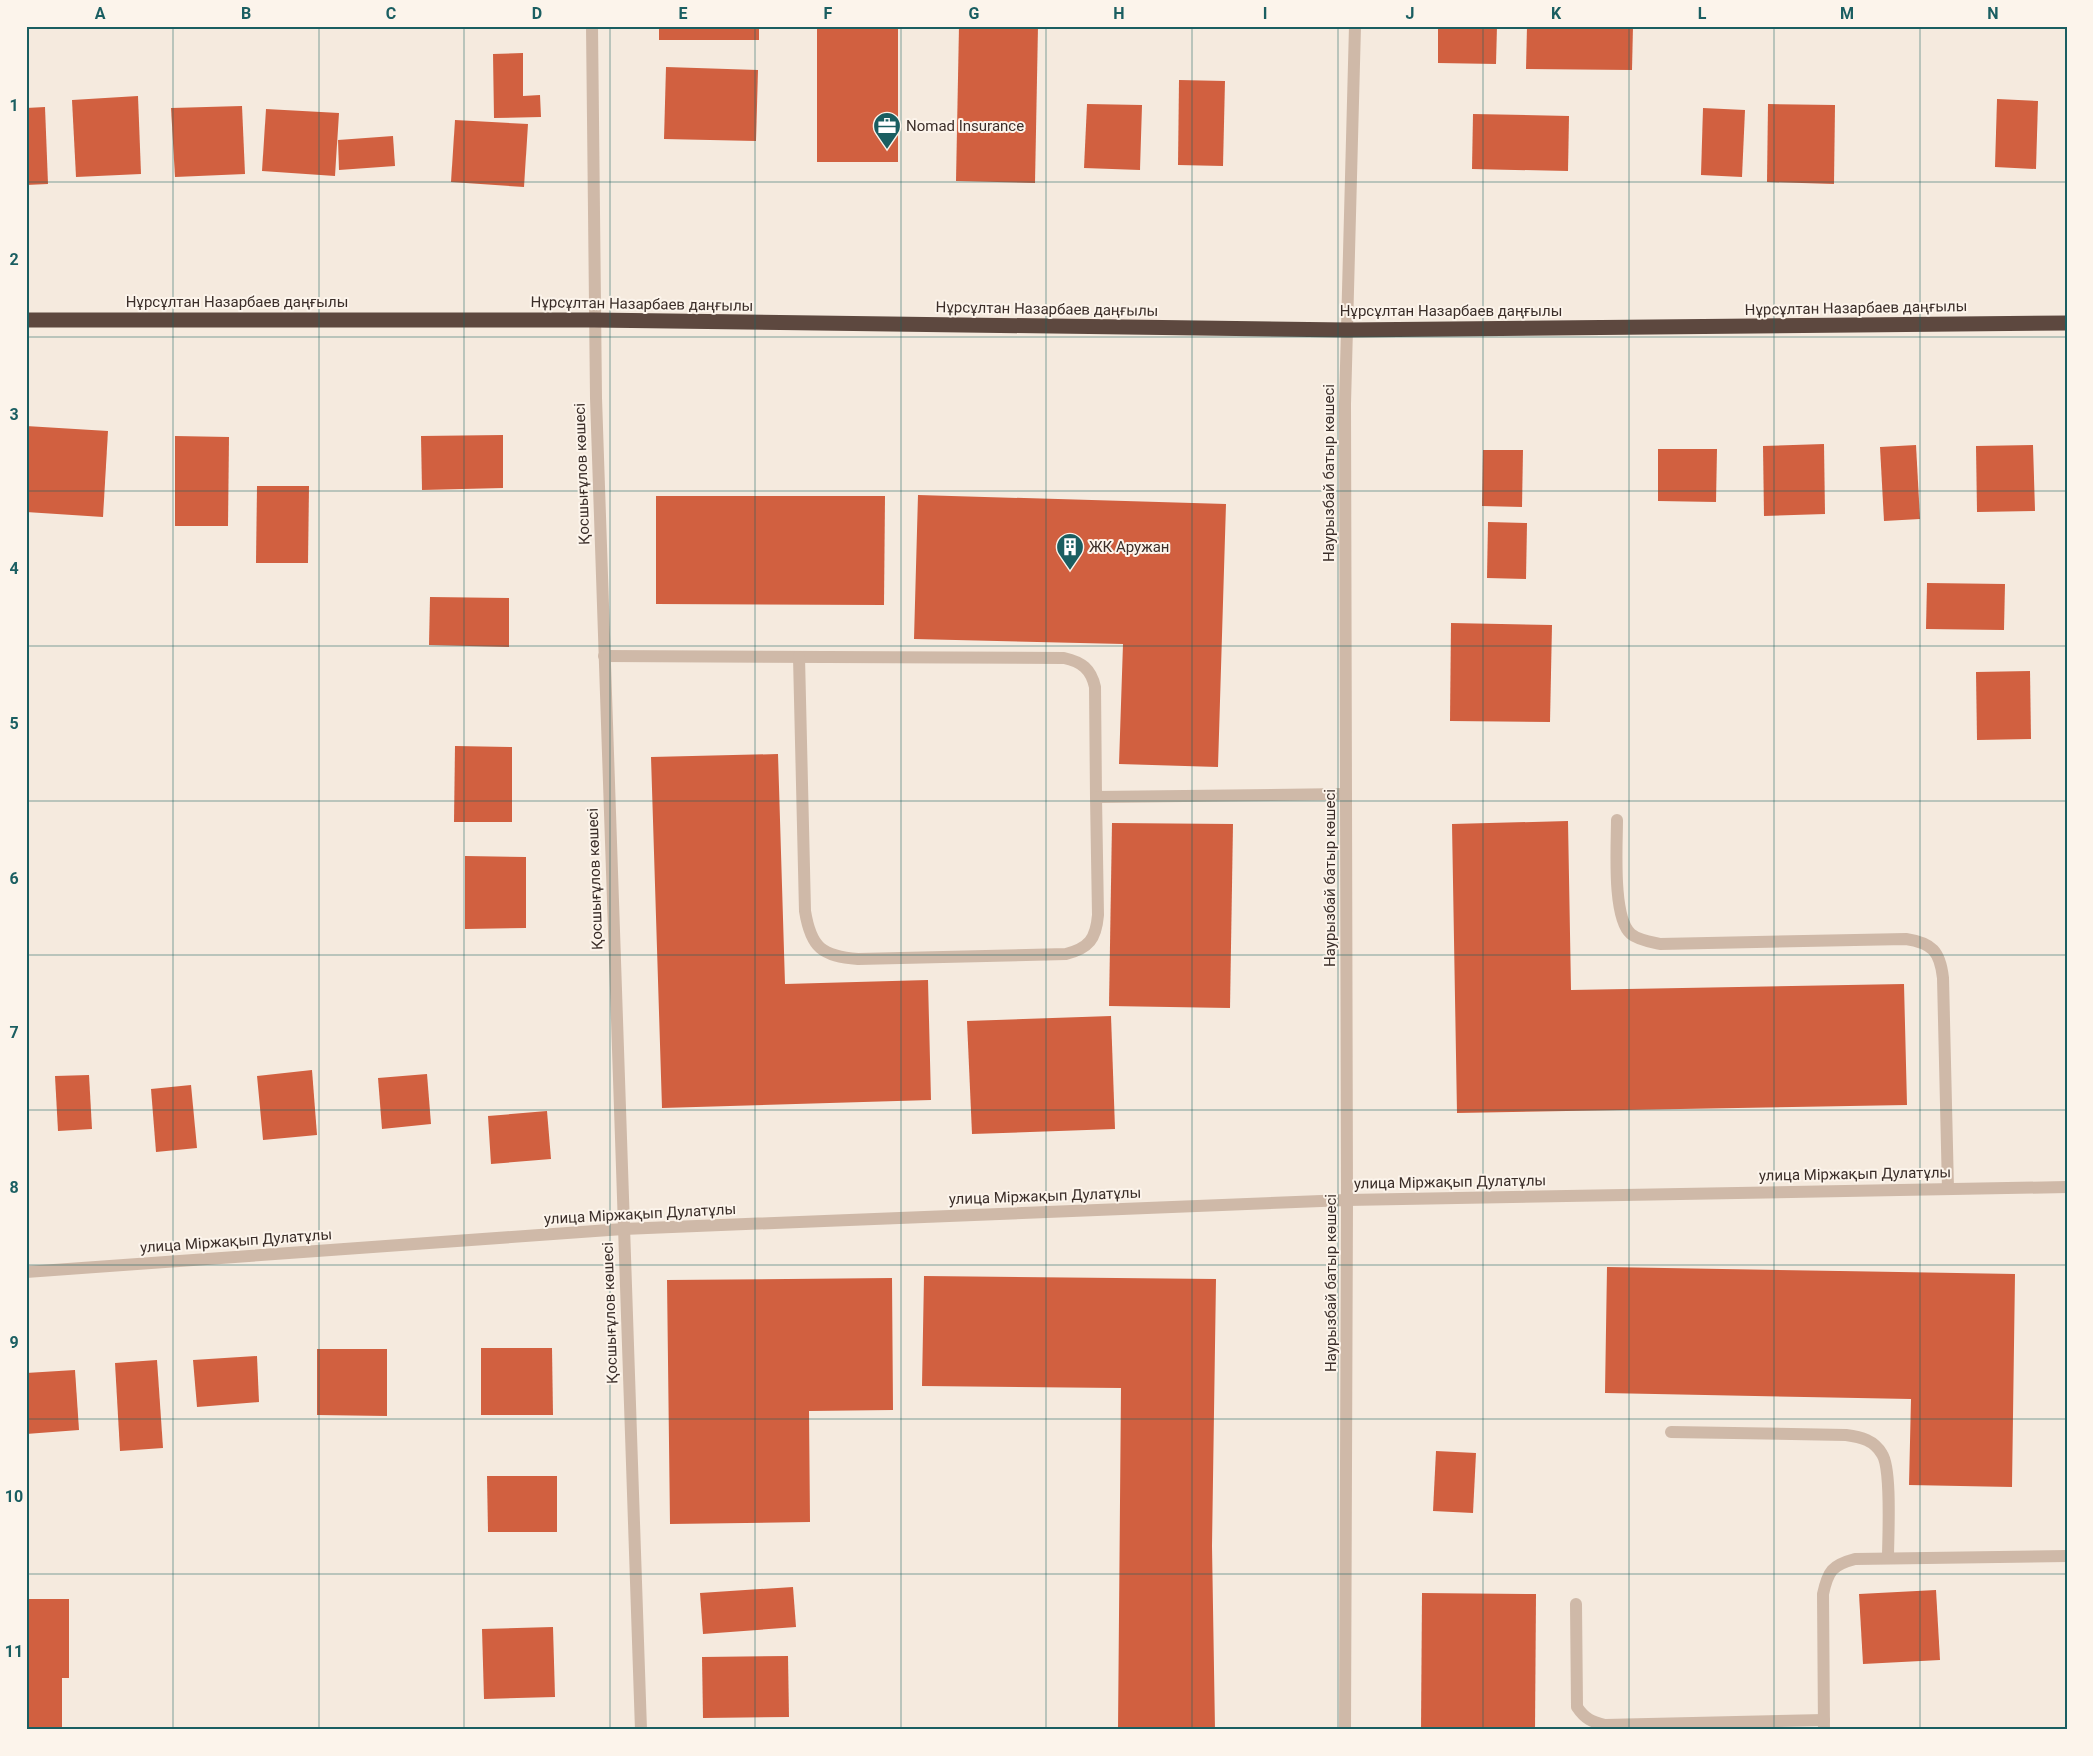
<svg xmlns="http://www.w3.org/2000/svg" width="2093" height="1756" font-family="Roboto,sans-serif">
	<rect width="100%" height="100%" fill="#f5eade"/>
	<g fill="#d16040">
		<rect x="659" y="26" width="100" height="14"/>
		<rect x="817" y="26" width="81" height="136"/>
		<polygon points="959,26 1038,26 1035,183 956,181"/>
		<polygon points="1438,26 1497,26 1496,64 1438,63"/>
		<polygon points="1527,26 1633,26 1632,70 1526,69"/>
		<polygon points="523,53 523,96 540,95 541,117 494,118 493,54"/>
		<polygon points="666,67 758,70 756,141 664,139"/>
		<polygon points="1179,80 1225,81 1223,166 1178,165"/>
		<polygon points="138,96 141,174 76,177 72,100"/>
		<polygon points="1997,99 2038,101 2036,169 1995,167"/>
		<polygon points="1087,104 1142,105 1140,170 1084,168"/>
		<polygon points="1768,104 1835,105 1834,184 1767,182"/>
		<polygon points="242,106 245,174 175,177 171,108"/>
		<polygon points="45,107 48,184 26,185 26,108"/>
		<polygon points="1703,108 1745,110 1742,177 1701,175"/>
		<polygon points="266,109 339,113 335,176 262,171"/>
		<polygon points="1473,114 1569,116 1568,171 1472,169"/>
		<polygon points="455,120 528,124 524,187 451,182"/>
		<polygon points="393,136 395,166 339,170 338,140"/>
		<polygon points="26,426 108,431 103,517 26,512"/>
		<polygon points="503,435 503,488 422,490 421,436"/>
		<polygon points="175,436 229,437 228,526 175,526"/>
		<polygon points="1824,444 1825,514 1764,516 1763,446"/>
		<polygon points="1916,445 1920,519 1884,521 1880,447"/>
		<polygon points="2033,445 2035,511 1977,512 1976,446"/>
		<polygon points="1658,449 1717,449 1716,502 1658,501"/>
		<polygon points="1483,450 1523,450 1522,507 1482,506"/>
		<polygon points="257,486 309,486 308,563 256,563"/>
		<polygon points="918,495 1226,504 1218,767 1119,764 1123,644 914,639"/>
		<polygon points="656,496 885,496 884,605 656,604"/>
		<polygon points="1488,522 1527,523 1526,579 1487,578"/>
		<polygon points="1927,583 2005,584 2004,630 1926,629"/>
		<polygon points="430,597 509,598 509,647 429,645"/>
		<polygon points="1451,623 1552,625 1550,722 1450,721"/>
		<polygon points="2030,671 2031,739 1977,740 1976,672"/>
		<polygon points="455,746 512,747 512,822 454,822"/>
		<polygon points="778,754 785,984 928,980 931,1100 662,1108 651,757"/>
		<polygon points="1568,821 1571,990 1904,984 1907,1105 1457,1113 1452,824"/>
		<polygon points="1112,823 1233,824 1230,1008 1109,1006"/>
		<polygon points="465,856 526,857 526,928 465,929"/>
		<polygon points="1111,1016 1115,1129 972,1134 967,1021"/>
		<polygon points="312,1070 317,1135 263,1140 257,1076"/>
		<polygon points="427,1074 431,1124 382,1129 378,1078"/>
		<polygon points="89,1075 92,1129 58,1131 55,1076"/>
		<polygon points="191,1085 197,1148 156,1152 151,1089"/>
		<polygon points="547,1111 551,1159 491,1164 488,1116"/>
		<polygon points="1607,1267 2015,1274 2012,1487 1909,1485 1911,1399 1605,1393"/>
		<polygon points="924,1276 1216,1279 1212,1546 1215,1730 1118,1730 1121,1388 922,1386"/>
		<polygon points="892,1278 893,1410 809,1411 810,1522 670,1524 667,1280"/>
		<polygon points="481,1348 552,1348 553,1415 481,1415"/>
		<polygon points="317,1349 387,1349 387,1416 317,1415"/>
		<polygon points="257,1356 259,1402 197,1407 193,1360"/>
		<polygon points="157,1360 163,1448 120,1451 115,1363"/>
		<polygon points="75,1370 79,1430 26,1434 26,1373"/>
		<polygon points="1436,1451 1476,1453 1473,1513 1433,1511"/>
		<polygon points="487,1476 557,1476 557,1532 488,1532"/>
		<polygon points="793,1587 796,1627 703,1634 700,1593"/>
		<polygon points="1936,1590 1940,1660 1863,1664 1859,1594"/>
		<polygon points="1422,1593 1536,1594 1535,1730 1421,1730"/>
		<polygon points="26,1599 69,1599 69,1678 62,1678 62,1730 26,1730"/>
		<polygon points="553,1627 555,1697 484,1699 482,1629"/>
		<polygon points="788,1656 789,1717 703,1718 702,1657"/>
	</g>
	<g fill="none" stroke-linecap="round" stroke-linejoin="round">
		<g stroke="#cfb9a8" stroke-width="12">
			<polyline points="592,26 596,398 641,1730"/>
			<path d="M604,656L1064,658C1082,662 1091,669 1095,687L1096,797L1346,794"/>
			<path d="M799,657L805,911C811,948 822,956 858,959L1066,954C1089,948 1096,939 1098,915L1096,797"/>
			<path d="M1617,820C1617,845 1612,918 1631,934C1638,940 1651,942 1660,944L1906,939C1932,943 1940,951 1943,978L1948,1189"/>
			<polyline points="26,1272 623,1229 1347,1200 2067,1187"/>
			<path d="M1671,1432L1846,1435C1861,1437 1874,1440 1882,1454C1892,1469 1888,1537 1888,1558"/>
			<path d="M1576,1604L1577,1707C1585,1719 1592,1722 1605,1725L1824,1720"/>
			<polyline points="1345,1730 1347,1200 1345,404 1355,26"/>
			<path d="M1824,1730L1823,1594C1828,1571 1832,1565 1855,1559L2067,1556"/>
		</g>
		<polyline stroke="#5d483f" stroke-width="15" points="26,320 594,320 1347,330 2067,323"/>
	</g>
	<path fill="none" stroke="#1a5e61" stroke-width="1" stroke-opacity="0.55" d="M173,26V1730M319,26V1730M464,26V1730M610,26V1730M755,26V1730M901,26V1730M1046,26V1730M1192,26V1730M1338,26V1730M1483,26V1730M1629,26V1730M1774,26V1730M1920,26V1730M26,182H2067M26,337H2067M26,491H2067M26,646H2067M26,801H2067M26,955H2067M26,1110H2067M26,1265H2067M26,1419H2067M26,1574H2067"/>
	<defs>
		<symbol id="office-pin" viewBox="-11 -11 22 30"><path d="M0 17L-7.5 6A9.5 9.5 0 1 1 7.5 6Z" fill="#1a5e61" stroke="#fcf4eb"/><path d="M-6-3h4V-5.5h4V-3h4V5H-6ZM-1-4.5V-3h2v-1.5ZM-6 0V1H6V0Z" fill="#fff"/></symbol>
		<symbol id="building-pin" viewBox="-11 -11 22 30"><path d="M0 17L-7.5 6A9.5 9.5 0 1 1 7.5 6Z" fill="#1a5e61" stroke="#fcf4eb"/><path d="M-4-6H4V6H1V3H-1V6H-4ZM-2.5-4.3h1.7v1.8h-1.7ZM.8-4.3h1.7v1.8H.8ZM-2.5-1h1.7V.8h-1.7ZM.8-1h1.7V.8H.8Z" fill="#fff"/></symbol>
	</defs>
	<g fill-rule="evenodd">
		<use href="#office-pin" x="871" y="110" width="32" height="43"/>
		<use href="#building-pin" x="1054" y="531" width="32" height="43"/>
	</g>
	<g text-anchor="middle" stroke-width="4" stroke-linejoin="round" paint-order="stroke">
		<g font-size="15" fill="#3b2e29" stroke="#fcf4eb" text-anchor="start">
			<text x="906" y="131">Nomad Insurance</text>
			<text x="1089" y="552">ЖК Аружан</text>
		</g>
		<g font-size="15" fill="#3b2e29" stroke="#fcf4eb">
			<text x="237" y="307">Нұрсұлтан Назарбаев даңғылы</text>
			<text transform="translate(642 304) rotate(1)" y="5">Нұрсұлтан Назарбаев даңғылы</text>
			<text transform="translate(1856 308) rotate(-1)" y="5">Нұрсұлтан Назарбаев даңғылы</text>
			<text transform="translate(1047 309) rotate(1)" y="5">Нұрсұлтан Назарбаев даңғылы</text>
			<text x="1451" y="316">Нұрсұлтан Назарбаев даңғылы</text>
			<text transform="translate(1329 473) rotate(-90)" y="5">Наурызбай батыр көшесі</text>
			<text transform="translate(582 474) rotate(-92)" y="5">Қосшығұлов көшесі</text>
			<text transform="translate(1330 878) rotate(-90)" y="5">Наурызбай батыр көшесі</text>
			<text transform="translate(595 879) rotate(-92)" y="5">Қосшығұлов көшесі</text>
			<text transform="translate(1855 1174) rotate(-1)" y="5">улица Міржақып Дулатұлы</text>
			<text transform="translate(1450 1182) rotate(-1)" y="5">улица Міржақып Дулатұлы</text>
			<text transform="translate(1045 1196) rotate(-2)" y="5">улица Міржақып Дулатұлы</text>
			<text transform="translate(640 1214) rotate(-3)" y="5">улица Міржақып Дулатұлы</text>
			<text transform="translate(236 1241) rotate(-4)" y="5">улица Міржақып Дулатұлы</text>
			<text transform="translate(1331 1283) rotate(-90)" y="5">Наурызбай батыр көшесі</text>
			<text transform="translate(610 1313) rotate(-92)" y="5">Қосшығұлов көшесі</text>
		</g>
	</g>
	<rect width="2093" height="1756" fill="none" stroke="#fcf4eb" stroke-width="55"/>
	<rect x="28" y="28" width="2038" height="1700" fill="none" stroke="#1a5e61" stroke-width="2"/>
	<g font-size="16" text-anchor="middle" font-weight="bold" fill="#1a5e61">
		<text x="100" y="19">A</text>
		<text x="246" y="19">B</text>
		<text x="391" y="19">C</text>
		<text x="537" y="19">D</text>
		<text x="683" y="19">E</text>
		<text x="828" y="19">F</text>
		<text x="974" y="19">G</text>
		<text x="1119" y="19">H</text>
		<text x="1265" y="19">I</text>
		<text x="1410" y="19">J</text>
		<text x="1556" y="19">K</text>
		<text x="1702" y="19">L</text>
		<text x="1847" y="19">M</text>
		<text x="1993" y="19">N</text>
		<text x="14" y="111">1</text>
		<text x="14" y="265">2</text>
		<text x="14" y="420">3</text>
		<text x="14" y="574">4</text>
		<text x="14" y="729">5</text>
		<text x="14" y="884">6</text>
		<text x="14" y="1038">7</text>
		<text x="14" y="1193">8</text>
		<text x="14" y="1348">9</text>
		<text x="14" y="1502">10</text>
		<text x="14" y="1657">11</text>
	</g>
</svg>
